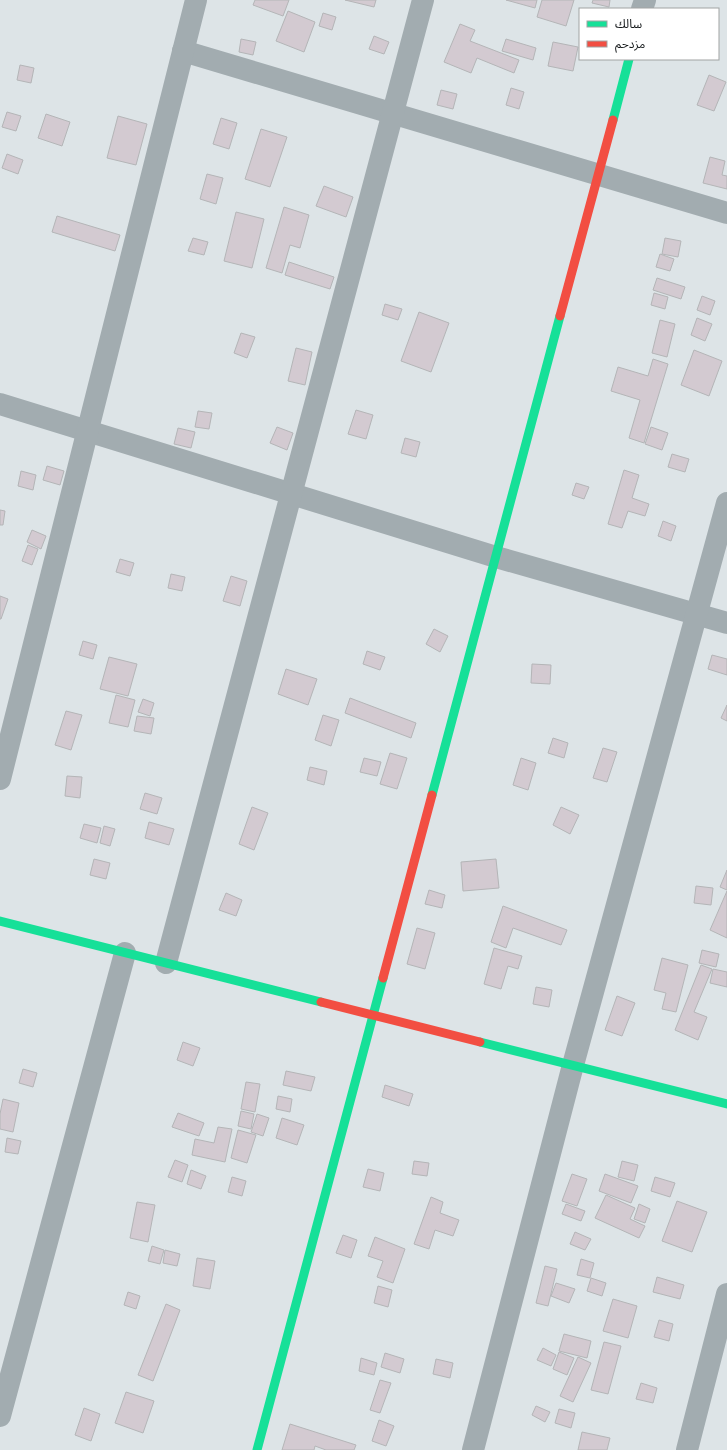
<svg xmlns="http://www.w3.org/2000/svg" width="727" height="1450" font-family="'Open Sans','Noto Sans Arabic',sans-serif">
	<rect width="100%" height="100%" fill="#dde4e7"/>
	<g fill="#d3cad1" stroke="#b4b5b7">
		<polygon points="255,0 289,0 283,16 253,5"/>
		<polygon points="345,0 376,0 374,7"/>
		<polygon points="506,0 537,0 535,8"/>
		<polygon points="542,0 574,0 566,26 537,17"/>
		<polygon points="593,0 610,0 609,7 592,3"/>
		<polygon points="288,11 315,22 304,52 276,41"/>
		<polygon points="323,13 336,17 332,30 319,26"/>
		<polygon points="460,24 475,30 470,41 519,60 514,73 477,58 471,73 444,62"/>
		<polygon points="374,36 389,42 384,54 369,49"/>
		<polygon points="241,39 256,42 253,55 239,52"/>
		<polygon points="506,39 536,48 533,60 502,51"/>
		<polygon points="553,42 578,47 573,71 548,66"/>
		<polygon points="20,65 34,68 31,83 17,80"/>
		<polygon points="709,75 726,82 714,111 697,105"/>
		<polygon points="511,88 524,92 519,109 506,105"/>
		<polygon points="441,90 457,94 453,109 437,105"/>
		<polygon points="7,112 21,116 16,131 2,127"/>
		<polygon points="46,114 70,122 62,146 38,138"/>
		<polygon points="118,116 147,124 136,165 107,158"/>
		<polygon points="221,118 237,123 229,149 213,144"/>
		<polygon points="261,129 287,137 270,187 245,179"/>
		<polygon points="7,154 23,160 18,174 2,168"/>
		<polygon points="710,157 725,161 722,175 727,176 727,189 703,183"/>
		<polygon points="207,174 223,178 216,204 200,199"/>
		<polygon points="324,186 353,197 346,217 316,206"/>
		<polygon points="284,207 309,215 300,248 290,245 282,273 266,268"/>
		<polygon points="236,212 264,219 252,268 224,261"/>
		<polygon points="57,216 120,235 115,251 52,232"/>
		<polygon points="193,238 208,242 204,255 188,251"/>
		<polygon points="665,238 681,241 678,257 662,254"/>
		<polygon points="660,254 674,259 670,271 656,267"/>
		<polygon points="289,262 334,277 330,289 285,275"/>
		<polygon points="657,278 685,287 681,299 653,290"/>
		<polygon points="654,293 668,297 665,309 651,305"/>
		<polygon points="702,296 715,301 710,315 697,310"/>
		<polygon points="385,304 402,309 398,320 382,315"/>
		<polygon points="419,312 449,323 431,372 401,361"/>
		<polygon points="697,318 712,324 705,341 691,335"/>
		<polygon points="660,320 675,324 667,357 652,353"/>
		<polygon points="241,333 255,337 247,358 234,353"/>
		<polygon points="296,348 312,352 305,385 288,381"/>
		<polygon points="694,350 722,361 709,396 681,385"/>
		<polygon points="653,359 668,364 644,443 629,438 640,400 611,391 618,367 648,376"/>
		<polygon points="356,410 373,415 366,439 348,434"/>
		<polygon points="198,411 212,413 209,429 195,427"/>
		<polygon points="277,427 293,433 287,450 270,443"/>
		<polygon points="651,427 668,433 662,450 645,444"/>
		<polygon points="178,428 195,432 191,448 174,444"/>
		<polygon points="405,438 420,442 416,457 401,453"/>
		<polygon points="672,454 689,459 685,472 668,467"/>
		<polygon points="47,466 64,471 60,485 43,480"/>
		<polygon points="624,470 639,475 632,498 649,504 645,516 628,511 622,528 608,524"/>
		<polygon points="21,471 36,475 33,490 18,486"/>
		<polygon points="576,483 589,487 584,499 572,495"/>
		<polygon points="0,510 5,511 3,525 0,525"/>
		<polygon points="663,521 676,526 671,541 658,536"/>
		<polygon points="32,530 46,536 41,549 27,542"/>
		<polygon points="28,545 38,549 32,565 22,561"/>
		<polygon points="120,559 134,563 130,576 116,572"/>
		<polygon points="171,574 185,577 182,591 168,588"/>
		<polygon points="231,576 247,581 240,606 223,601"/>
		<polygon points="0,596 8,599 1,619 0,619"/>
		<polygon points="434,629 448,636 440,652 426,644"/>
		<polygon points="83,641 97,645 93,659 79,655"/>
		<polygon points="367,651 385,657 380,670 363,664"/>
		<polygon points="712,655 727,659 727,675 708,669"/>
		<polygon points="109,657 137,664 128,696 100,689"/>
		<polygon points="532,664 551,665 550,684 531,683"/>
		<polygon points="286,669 317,679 308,705 278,694"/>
		<polygon points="116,695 135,700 128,727 109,723"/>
		<polygon points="350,698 416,723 411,738 345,713"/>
		<polygon points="143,699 154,703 150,716 138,712"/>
		<polygon points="727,705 727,721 721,718"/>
		<polygon points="66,711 82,715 71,750 55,745"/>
		<polygon points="323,715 339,720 331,746 315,740"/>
		<polygon points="137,716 154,718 151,734 134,731"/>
		<polygon points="553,738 568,743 564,758 548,753"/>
		<polygon points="603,748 617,752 607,782 593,778"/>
		<polygon points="390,753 407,758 397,789 380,784"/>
		<polygon points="364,758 381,762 377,776 360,772"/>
		<polygon points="521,758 536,763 528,790 513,785"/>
		<polygon points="310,767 327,771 324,785 307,780"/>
		<polygon points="67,776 82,777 80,798 65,796"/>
		<polygon points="145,793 162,798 157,814 140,809"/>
		<polygon points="252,807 268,813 254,850 239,844"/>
		<polygon points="561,807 579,815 570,834 553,825"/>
		<polygon points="149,822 174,829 169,845 145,838"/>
		<polygon points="84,824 101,828 97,843 80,838"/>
		<polygon points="104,826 115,829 110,846 100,843"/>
		<polygon points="94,859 110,863 106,879 90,875"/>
		<polygon points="496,859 499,888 463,891 461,862"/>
		<polygon points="727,870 727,890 720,887"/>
		<polygon points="696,886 713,888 711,905 694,903"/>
		<polygon points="429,890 445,895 442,908 425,904"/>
		<polygon points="727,891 727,938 710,930"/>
		<polygon points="226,893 242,900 236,916 219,910"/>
		<polygon points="503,906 567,930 561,945 513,928 506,948 491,942"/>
		<polygon points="417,928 435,933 425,969 407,964"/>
		<polygon points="494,948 522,956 518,969 508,966 501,989 484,984"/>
		<polygon points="702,950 719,954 716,967 699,963"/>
		<polygon points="662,958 688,965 676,1012 662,1009 666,993 654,990"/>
		<polygon points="701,965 712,969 694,1012 707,1017 698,1040 675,1030"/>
		<polygon points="713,969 727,972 727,987 710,983"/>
		<polygon points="536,987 552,990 549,1007 533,1004"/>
		<polygon points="617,996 635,1003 622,1036 605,1030"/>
		<polygon points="183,1042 200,1048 193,1066 177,1060"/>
		<polygon points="23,1069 37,1073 33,1087 19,1083"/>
		<polygon points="286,1071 315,1077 311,1091 283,1085"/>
		<polygon points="246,1082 260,1084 255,1112 241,1109"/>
		<polygon points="385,1085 413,1094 409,1106 382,1097"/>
		<polygon points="278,1096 292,1099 290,1112 276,1109"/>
		<polygon points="3,1099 19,1103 13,1132 0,1129 0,1114"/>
		<polygon points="241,1111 254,1114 251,1129 238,1126"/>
		<polygon points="178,1113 204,1123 199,1136 172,1127"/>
		<polygon points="257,1114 269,1118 263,1136 251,1132"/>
		<polygon points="282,1118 304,1125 297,1145 276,1138"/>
		<polygon points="218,1127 232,1129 225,1162 192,1155 195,1139 214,1143"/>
		<polygon points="238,1130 256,1135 247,1163 231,1158"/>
		<polygon points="7,1138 21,1141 18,1154 5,1152"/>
		<polygon points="175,1160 188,1165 182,1182 168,1177"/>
		<polygon points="414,1161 429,1163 427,1176 412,1174"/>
		<polygon points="622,1161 638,1165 634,1181 618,1177"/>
		<polygon points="368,1169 384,1173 380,1191 363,1187"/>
		<polygon points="191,1170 206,1176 201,1189 187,1184"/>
		<polygon points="572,1174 587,1179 577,1206 562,1201"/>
		<polygon points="605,1174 638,1186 631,1203 599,1191"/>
		<polygon points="232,1177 246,1181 242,1196 228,1192"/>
		<polygon points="655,1177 675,1183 670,1197 651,1191"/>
		<polygon points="606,1195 635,1208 630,1219 645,1226 639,1238 595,1218"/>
		<polygon points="431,1197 443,1202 440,1213 459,1220 453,1236 435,1230 429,1249 414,1244"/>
		<polygon points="677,1201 707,1212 692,1252 662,1241"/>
		<polygon points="137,1202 155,1205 148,1242 130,1238"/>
		<polygon points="566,1204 585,1211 581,1221 562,1214"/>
		<polygon points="639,1204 650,1209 645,1223 634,1219"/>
		<polygon points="575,1232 591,1239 585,1250 570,1244"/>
		<polygon points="343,1235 357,1240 351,1258 336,1253"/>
		<polygon points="375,1237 405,1249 393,1283 377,1277 383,1261 368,1256"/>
		<polygon points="152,1246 164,1250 160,1264 148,1261"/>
		<polygon points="165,1250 180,1254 177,1266 163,1263"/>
		<polygon points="197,1258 215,1261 210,1289 193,1286"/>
		<polygon points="581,1259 594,1263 590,1278 577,1275"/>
		<polygon points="545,1266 557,1269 548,1306 536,1303"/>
		<polygon points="657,1277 684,1285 680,1299 653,1292"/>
		<polygon points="591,1278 606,1283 602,1296 587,1291"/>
		<polygon points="556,1283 575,1289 569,1303 551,1296"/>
		<polygon points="378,1286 392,1290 388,1307 374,1303"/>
		<polygon points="128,1292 140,1296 136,1309 124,1305"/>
		<polygon points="613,1299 637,1306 628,1338 603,1331"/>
		<polygon points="166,1304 180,1310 153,1381 138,1375"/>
		<polygon points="659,1320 673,1324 669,1341 654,1337"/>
		<polygon points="564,1334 591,1341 587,1358 559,1351"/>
		<polygon points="604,1342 621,1346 608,1394 591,1390"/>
		<polygon points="543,1348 556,1355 551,1366 537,1360"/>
		<polygon points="559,1352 574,1358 567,1375 553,1369"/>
		<polygon points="385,1353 404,1359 400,1373 381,1367"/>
		<polygon points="578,1357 591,1363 573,1402 560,1396"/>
		<polygon points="361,1358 377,1363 374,1375 359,1371"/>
		<polygon points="436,1359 453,1363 450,1378 433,1374"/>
		<polygon points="380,1380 391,1383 380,1413 370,1410"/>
		<polygon points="641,1383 657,1388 653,1403 636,1399"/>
		<polygon points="126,1392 154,1401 143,1433 115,1423"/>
		<polygon points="536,1406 550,1412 545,1422 532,1415"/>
		<polygon points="84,1408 100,1414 91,1441 75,1435"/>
		<polygon points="559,1409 575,1413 571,1428 555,1423"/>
		<polygon points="379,1420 394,1426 386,1446 372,1441"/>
		<polygon points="290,1424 356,1445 354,1450 326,1450 315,1446 314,1450 282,1450"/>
		<polygon points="582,1432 610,1438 607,1450 578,1450"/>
	</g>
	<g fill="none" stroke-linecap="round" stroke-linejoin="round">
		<g stroke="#a2acb0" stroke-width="22">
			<polyline points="642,9 645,0"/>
			<polyline points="183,51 727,213"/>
			<polyline points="0,404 496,557 727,623"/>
			<polyline points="0,779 196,0"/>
			<polyline points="166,963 423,0"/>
			<polyline points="0,1416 125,953"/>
			<polyline points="473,1450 573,1065 727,503"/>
			<polyline points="687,1450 727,1294"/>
		</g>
		<g stroke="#16e098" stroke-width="9">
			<polyline points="613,120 629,59"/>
			<polyline points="432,795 560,316"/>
			<polyline points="0,921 321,1002"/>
			<polyline points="480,1042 727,1104"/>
			<polyline points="257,1450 383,978"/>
		</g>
		<g stroke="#f24e42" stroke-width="9">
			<polyline points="560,316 613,120"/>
			<polyline points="383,978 432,795"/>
			<polyline points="321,1002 480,1042"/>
		</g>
	</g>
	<rect x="579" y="8" width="140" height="52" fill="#ffffff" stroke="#a1a3a3"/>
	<rect x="587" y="21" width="20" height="6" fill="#16e098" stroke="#a1a3a3"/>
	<text x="615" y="28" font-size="12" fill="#14181a">سالك</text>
	<rect x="587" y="41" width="20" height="6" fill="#f24e42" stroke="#a1a3a3"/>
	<text x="615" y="48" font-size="12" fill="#14181a">مزدحم</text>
</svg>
